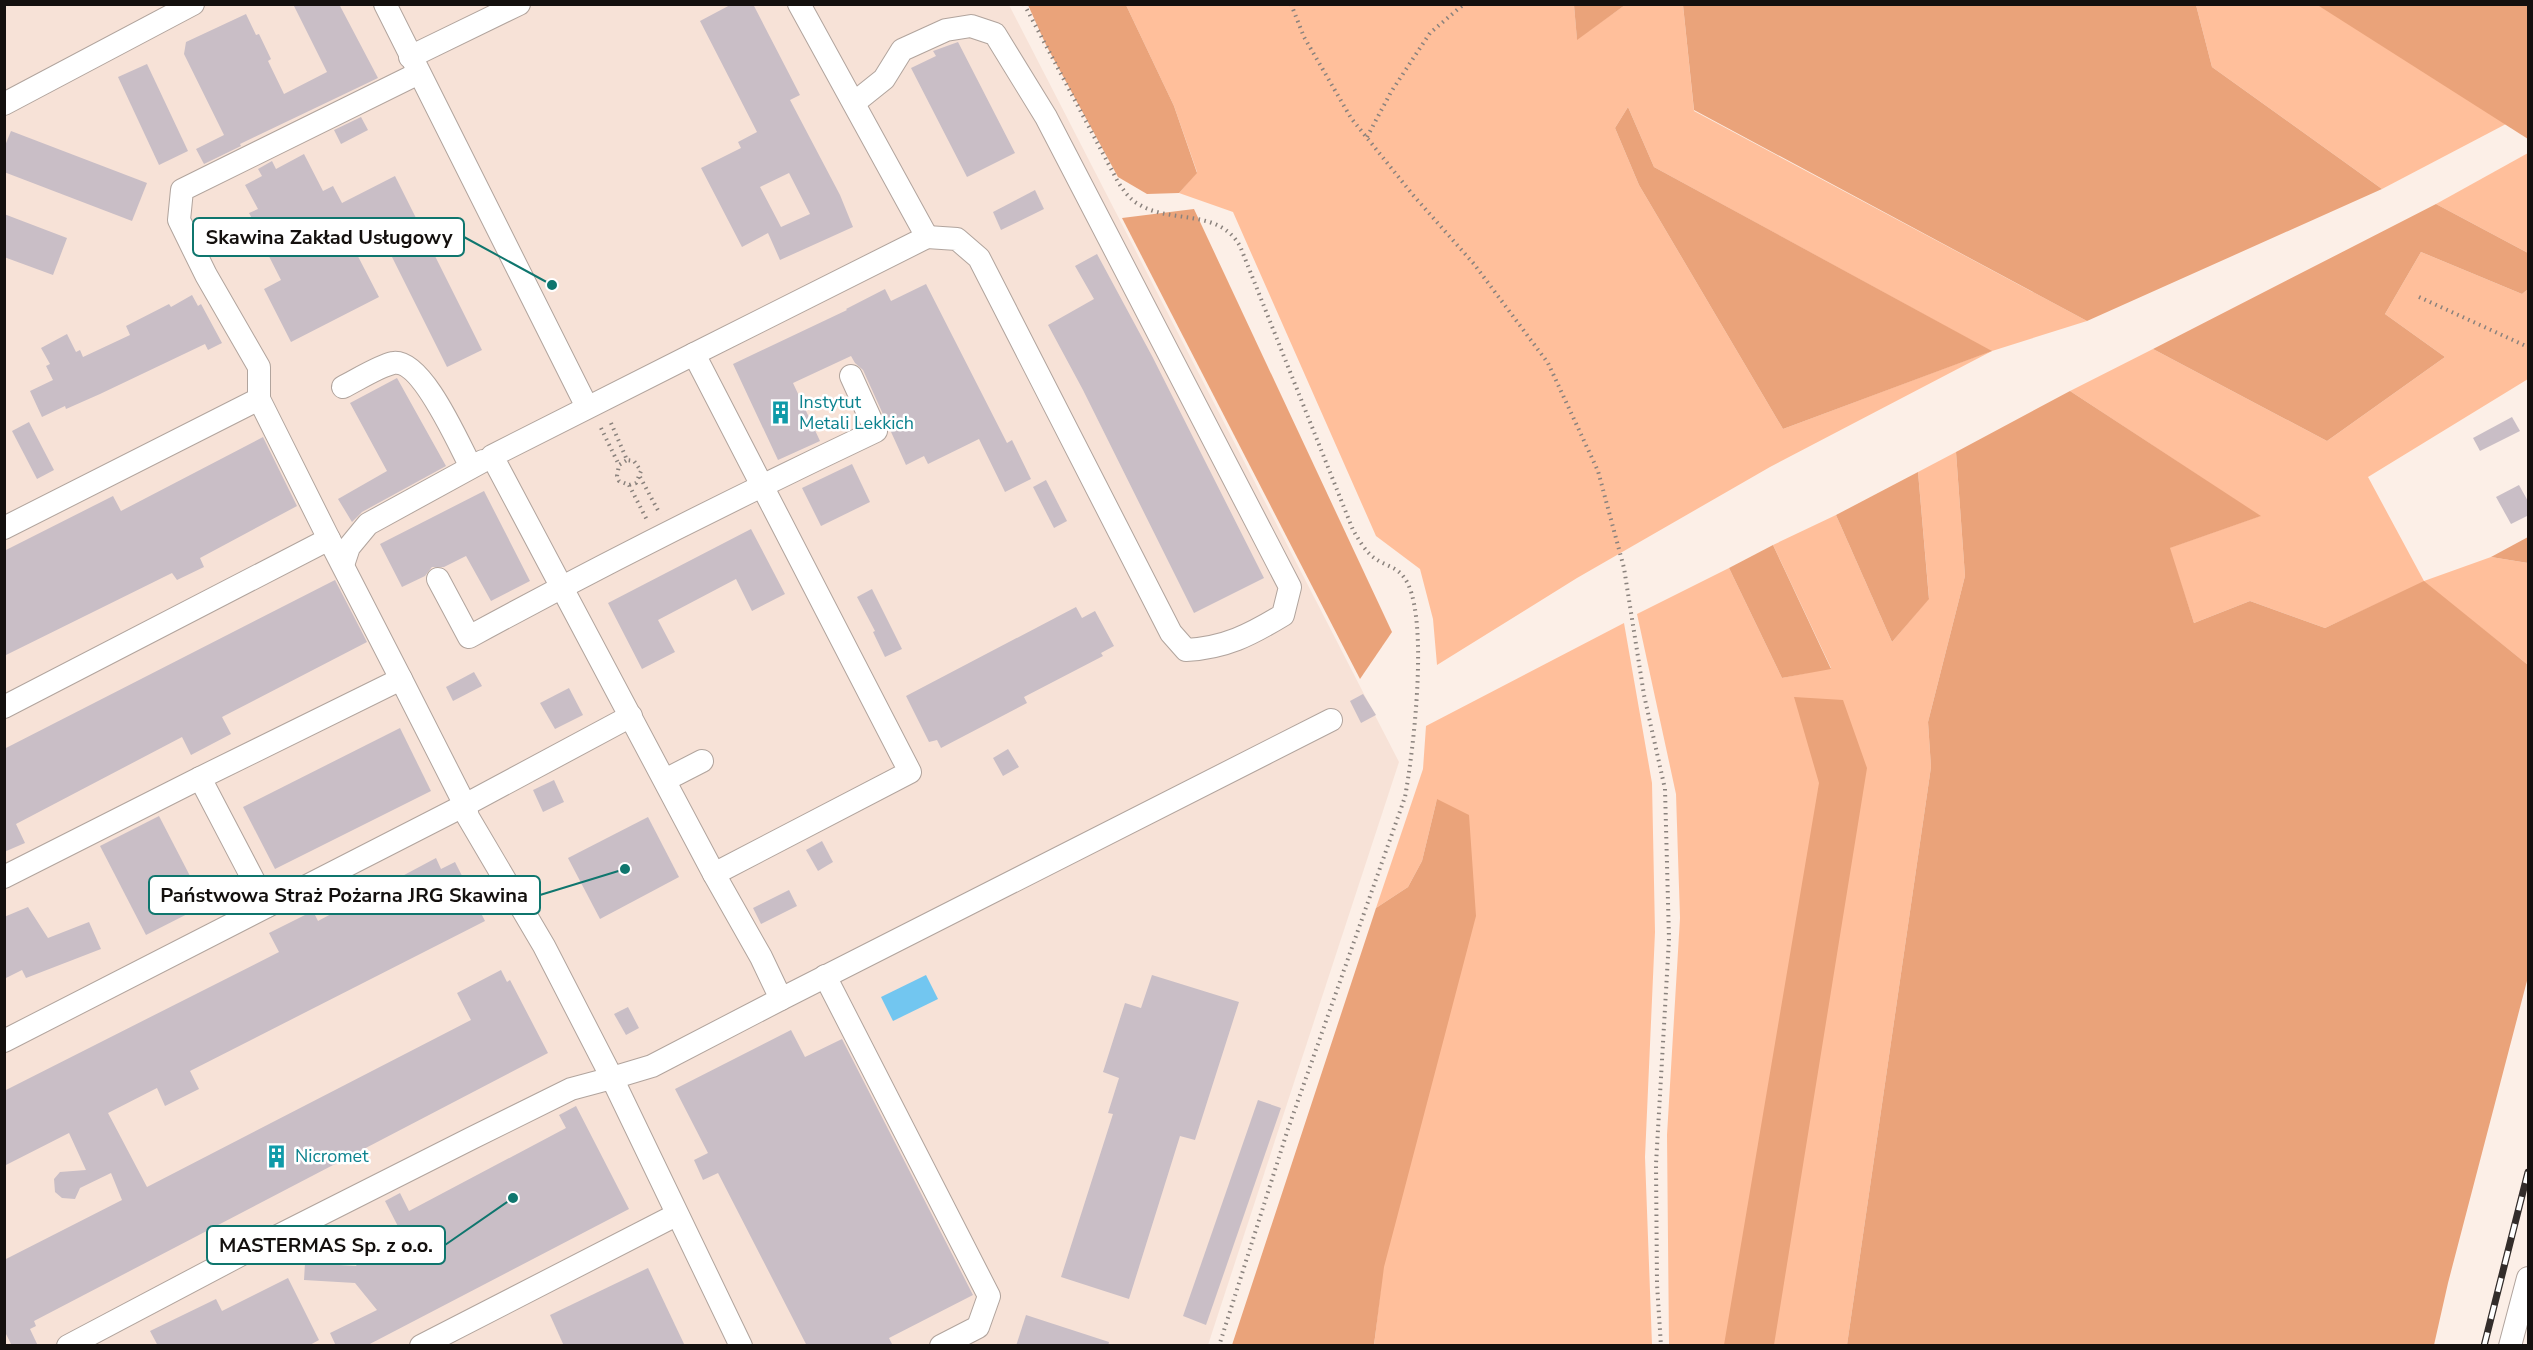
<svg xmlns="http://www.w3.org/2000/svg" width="2533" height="1350" font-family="'Nunito Sans',sans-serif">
	<rect width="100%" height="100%" fill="#fcefe7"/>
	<polygon fill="#f7e2d7" points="5,5 1009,5 1399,762 1208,1345 5,1345"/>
	<g fill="#ffbf9b" fill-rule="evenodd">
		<path d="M1126,5H1574L1577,39L1625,5H1683L1694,111L2087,321L1992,351L1770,467L1577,578L1437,665L1433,619L1420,569L1376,536L1233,212L1179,193L1197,172L1174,106ZM1628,107L1654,167L1991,351L1783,429L1639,185L1615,128Z"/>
		<polygon points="2196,5 2319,5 2506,124 2382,189 2212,67"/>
		<polygon points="2528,153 2528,253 2436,204"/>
		<polygon points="2421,252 2522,294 2528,289 2528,379 2368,477 2424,581 2491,557 2528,563 2528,665 2424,582 2325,628 2250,601 2194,623 2169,548 2260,516 2070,391 2153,349 2327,441 2445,357 2385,314"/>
		<polygon points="1956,452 1965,576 1928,722 1931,767 1847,1345 1669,1345 1667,1135 1680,918 1676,794 1637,614 1729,568 1782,678 1831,668 1773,545 1836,515 1892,642 1929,598 1918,472"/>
		<polygon points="1624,623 1652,783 1655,932 1645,1157 1652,1345 1374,1346 1437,799 1422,861 1408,887 1376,908 1423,769 1426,726"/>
	</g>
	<g fill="#eaa37a">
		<polygon points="1028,5 1126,5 1174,106 1197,173 1179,193 1147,194 1118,177 1046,45"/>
		<polygon points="1574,5 1574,4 1625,5 1577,40"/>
		<polygon points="1683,5 2196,5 2212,67 2382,189 2087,321 1694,110"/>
		<polygon points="2319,5 2528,5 2528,139 2319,6"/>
		<polygon points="1628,107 1654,167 1992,351 1783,429 1639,185 1615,128"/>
		<polygon points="2436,204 2528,253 2528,289 2522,294 2421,252 2385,314 2445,357 2327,441 2153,349"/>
		<polygon points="1194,209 1392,632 1360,679 1122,218"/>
		<polygon points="2070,391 2261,516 2170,548 2194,623 2250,601 2325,628 2424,581 2528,665 2528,977 2448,1283 2434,1345 1847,1345 1931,767 1928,722 1965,576 1956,452"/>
		<polygon points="1918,472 1929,599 1892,642 1836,515"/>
		<polygon points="2528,537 2528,563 2491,557"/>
		<polygon points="1773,545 1831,669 1782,678 1729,568"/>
		<polygon points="1794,697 1843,700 1867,768 1774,1345 1724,1345 1819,783"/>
		<polygon points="1437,799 1469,815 1476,916 1384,1267 1374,1345 1232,1345 1376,908 1408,887 1422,861"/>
	</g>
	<polygon fill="#72c6f0" points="926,975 938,999 893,1021 881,997"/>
	<g fill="#c9bec6" fill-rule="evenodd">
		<polygon points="293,4 339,4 378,78 240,144 241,146 204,164 196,149 224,135 184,54 186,42 246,14 256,35 259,34 271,59 268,61 284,94 327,72"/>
		<path d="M732,4H753L800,95L790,100L840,195L853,227L780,260L768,233L742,247L701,168L741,148L738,142L757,132L700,21ZM789,173L810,214L781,227L760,187Z"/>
		<polygon points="958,42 1015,153 967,177 911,68 936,56 933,51"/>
		<polygon points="147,64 188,151 159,165 118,77"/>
		<polygon points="361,117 368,130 341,144 334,130"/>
		<polygon points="11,131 147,183 132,221 4,172 4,148"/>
		<polygon points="304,154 323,191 333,186 342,203 395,176 482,350 447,367 376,225 349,239 379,297 291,342 264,289 281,280 254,227 256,226 249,213 258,209 245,185 262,176 258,169 272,161 276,169"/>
		<polygon points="1035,190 1044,209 1001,230 993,212"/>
		<polygon points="4,214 67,238 53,275 4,257"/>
		<polygon points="1097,254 1152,356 1264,578 1194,613 1083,390 1048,325 1094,299 1075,266"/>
		<polygon points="926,284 1007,443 1012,440 1031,479 1005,492 979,439 928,464 924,456 906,465 863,370 855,363 851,356 793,383 820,441 778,460 733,364 847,310 846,309 885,289 891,301"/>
		<polygon points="192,295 198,306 201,304 222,343 208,350 205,344 100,394 66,409 65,406 42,417 30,391 53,380 46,366 50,364 41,348 67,334 76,352 80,350 83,357 130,335 126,326 169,304 171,307"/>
		<polygon points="397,378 446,466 362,512 352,522 338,499 387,471 350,403"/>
		<polygon points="2512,417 2520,431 2480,451 2473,438"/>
		<polygon points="29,422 54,470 37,479 12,431"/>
		<polygon points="263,437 297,506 200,558 204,567 177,580 172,573 4,656 4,551 113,496 121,511"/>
		<polygon points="852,464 870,502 821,526 802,488"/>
		<polygon points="1046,480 1067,521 1054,528 1033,487"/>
		<polygon points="2519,485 2529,503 2529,515 2511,524 2496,497"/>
		<polygon points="484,491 530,581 491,601 466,556 444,567 432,567 425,576 402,587 380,544"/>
		<polygon points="751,529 785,594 752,611 736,579 658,620 675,652 642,669 608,603"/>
		<polygon points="335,580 367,642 222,717 231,734 191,755 182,737 16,824 25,843 4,852 4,749"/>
		<polygon points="872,589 902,649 885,657 873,632 875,631 857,597"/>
		<polygon points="1076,607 1082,618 1095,611 1114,646 1101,653 1103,656 1024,697 1027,703 941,748 937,740 929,742 906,696"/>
		<polygon points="474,672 482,686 453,701 446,687"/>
		<polygon points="569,688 583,715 555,729 540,703"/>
		<polygon points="1363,694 1376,715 1361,723 1350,701"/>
		<polygon points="400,728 431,791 275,869 243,807"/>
		<polygon points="1008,749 1019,767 1003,776 993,758"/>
		<polygon points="554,780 564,802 543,812 533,790"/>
		<polygon points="159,816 205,905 146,935 100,846"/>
		<polygon points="648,817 679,877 600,919 568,858"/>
		<polygon points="822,841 833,862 818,871 806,850"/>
		<polygon points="436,858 441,869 455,862 485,921 190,1071 199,1089 165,1106 157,1088 108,1113 147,1187 471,1020 457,993 501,970 507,982 510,980 548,1053 34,1321 36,1326 30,1329 38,1346 12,1346 4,1330 4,1260 122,1200 111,1173 80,1188 75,1199 62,1198 55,1192 54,1179 60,1172 86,1170 69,1133 4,1166 4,1091 279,952 269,933 313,911 318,921"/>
		<polygon points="789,890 797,906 761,924 753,908"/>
		<polygon points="28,907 48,938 89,922 101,949 26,978 22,970 4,979 4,917"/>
		<polygon points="1152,975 1239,1002 1195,1140 1180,1136 1129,1299 1061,1277 1113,1114 1108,1113 1119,1078 1103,1072 1125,1003 1141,1008"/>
		<polygon points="628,1007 639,1028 626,1035 614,1014"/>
		<polygon points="791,1030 805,1057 842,1039 973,1295 889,1338 893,1346 807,1346 718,1173 703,1180 694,1160 708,1153 675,1089"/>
		<polygon points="1258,1100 1281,1108 1206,1325 1183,1316"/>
		<polygon points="576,1106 629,1209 366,1346 336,1346 330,1333 377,1310 355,1283 304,1280 305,1263 356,1266 365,1253 374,1247 406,1242 385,1201 400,1193 409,1211 566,1128 559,1115"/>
		<polygon points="648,1268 685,1346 564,1346 550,1315"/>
		<polygon points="288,1278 319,1340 308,1346 158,1346 150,1331 216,1299 222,1311"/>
		<polygon points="1026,1315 1109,1342 1108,1346 1016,1346"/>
	</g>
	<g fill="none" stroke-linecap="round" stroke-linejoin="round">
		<defs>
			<g id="minor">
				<polyline points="385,4 587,407"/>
				<polyline points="410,57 519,4"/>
				<path d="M854,103L884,79L902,50L946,30L971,26L995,34L1046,117L1290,587L1283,615C1250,635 1225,648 1186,650L1171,633L979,258L957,239L927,237"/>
				<polyline points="4,104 193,4"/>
				<polygon points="694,354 910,772 714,874 492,456"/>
				<polyline points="694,354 927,237 799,4"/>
				<path d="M343,387C357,380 379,366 393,363C422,358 459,445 471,467"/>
				<polyline points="259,399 259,367 206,275 179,220 182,190 419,73"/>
				<polyline points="4,528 259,399 329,539"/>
				<polyline points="343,565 349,547 368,524 483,461"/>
				<path d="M438,579L469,637C603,564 739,496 876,431L851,376"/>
				<polyline points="4,707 329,539 401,679"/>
				<polyline points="665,780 702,761"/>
				<polyline points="4,877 200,778"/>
				<polyline points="267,906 200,778 401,679 465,805 468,817 544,946 612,1078 652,1066 781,999 761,957 714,874"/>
				<polyline points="825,976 989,1296 978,1327 941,1346"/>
				<polyline points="781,999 1331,720"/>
				<polyline points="4,1041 465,805 631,716"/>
				<polyline points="68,1346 246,1252 472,1138 571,1089 612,1078 741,1346"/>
				<polyline points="421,1346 676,1215"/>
				<polyline points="2510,1346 2528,1278"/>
			</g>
		</defs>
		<use href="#minor" stroke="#b1a49d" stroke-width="24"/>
		<g stroke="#8a827d" stroke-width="4" stroke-dasharray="1.5 4.5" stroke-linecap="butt">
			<path d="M1024,4L1118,182C1124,191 1130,200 1140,205C1172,224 1218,208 1240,246L1353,530C1359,540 1366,553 1376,559C1384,565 1396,567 1403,576C1431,609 1413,754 1405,797L1288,1129L1219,1346"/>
			<polyline points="1291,4 1304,37 1351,118 1413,195 1474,264 1548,363 1598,471 1624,568 1644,695 1665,789 1669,939 1656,1164 1657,1284 1661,1346"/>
			<polyline points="1367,137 1391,92 1430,33 1464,4"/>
			<polyline points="2419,297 2528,347"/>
			<polyline points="611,423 627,460 634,461 641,471 636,483 629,485 619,481 617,476 619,465 627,460"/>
			<polyline points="601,428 619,465"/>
			<polyline points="640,477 660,514"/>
			<polyline points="629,485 648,522"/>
		</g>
		<use href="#minor" stroke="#fff" stroke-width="22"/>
		<defs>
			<polyline id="rail" points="2484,1346 2528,1172"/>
		</defs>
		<use href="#rail" stroke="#332d2b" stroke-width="7"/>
		<use href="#rail" stroke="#fff" stroke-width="4.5" stroke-dasharray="14" stroke-linecap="butt"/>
	</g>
	<defs>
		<symbol id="building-bare" viewBox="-9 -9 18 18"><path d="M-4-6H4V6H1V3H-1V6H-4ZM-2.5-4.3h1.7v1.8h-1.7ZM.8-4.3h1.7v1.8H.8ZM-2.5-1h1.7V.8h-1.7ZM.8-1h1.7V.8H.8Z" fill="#0f9aa8" stroke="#fff" stroke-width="2.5" paint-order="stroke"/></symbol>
	</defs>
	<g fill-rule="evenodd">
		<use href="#building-bare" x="764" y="396" width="33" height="33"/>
		<use href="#building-bare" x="260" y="1140" width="33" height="33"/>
	</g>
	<g text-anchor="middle" stroke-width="5" stroke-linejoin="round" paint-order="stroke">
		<g font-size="18" fill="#0d838f" stroke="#fff" text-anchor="start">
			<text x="799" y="408">Instytut<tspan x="799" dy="21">Metali Lekkich</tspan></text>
			<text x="295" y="1162">Nicromet</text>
		</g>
	</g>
	<path fill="none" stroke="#0f766e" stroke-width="2" d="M552 285L464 237M625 869L540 895M513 1198L445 1245"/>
	<g fill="#0f766e" stroke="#fff" stroke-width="2">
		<circle cx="552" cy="285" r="6"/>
		<circle cx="625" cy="869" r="6"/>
		<circle cx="513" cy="1198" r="6"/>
	</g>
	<g fill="#fff" stroke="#0f766e" stroke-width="2">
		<rect x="193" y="218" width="271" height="38" rx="6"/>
		<rect x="149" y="876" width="391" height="38" rx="6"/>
		<rect x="207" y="1226" width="238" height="38" rx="6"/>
	</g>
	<g font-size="20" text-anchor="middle" font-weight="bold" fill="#14100e">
		<text x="329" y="244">Skawina Zakład Usługowy</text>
		<text x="344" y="902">Państwowa Straż Pożarna JRG Skawina</text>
		<text x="326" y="1252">MASTERMAS Sp. z o.o.</text>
	</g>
	<rect width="2533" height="1350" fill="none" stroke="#14100e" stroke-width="12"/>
</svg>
